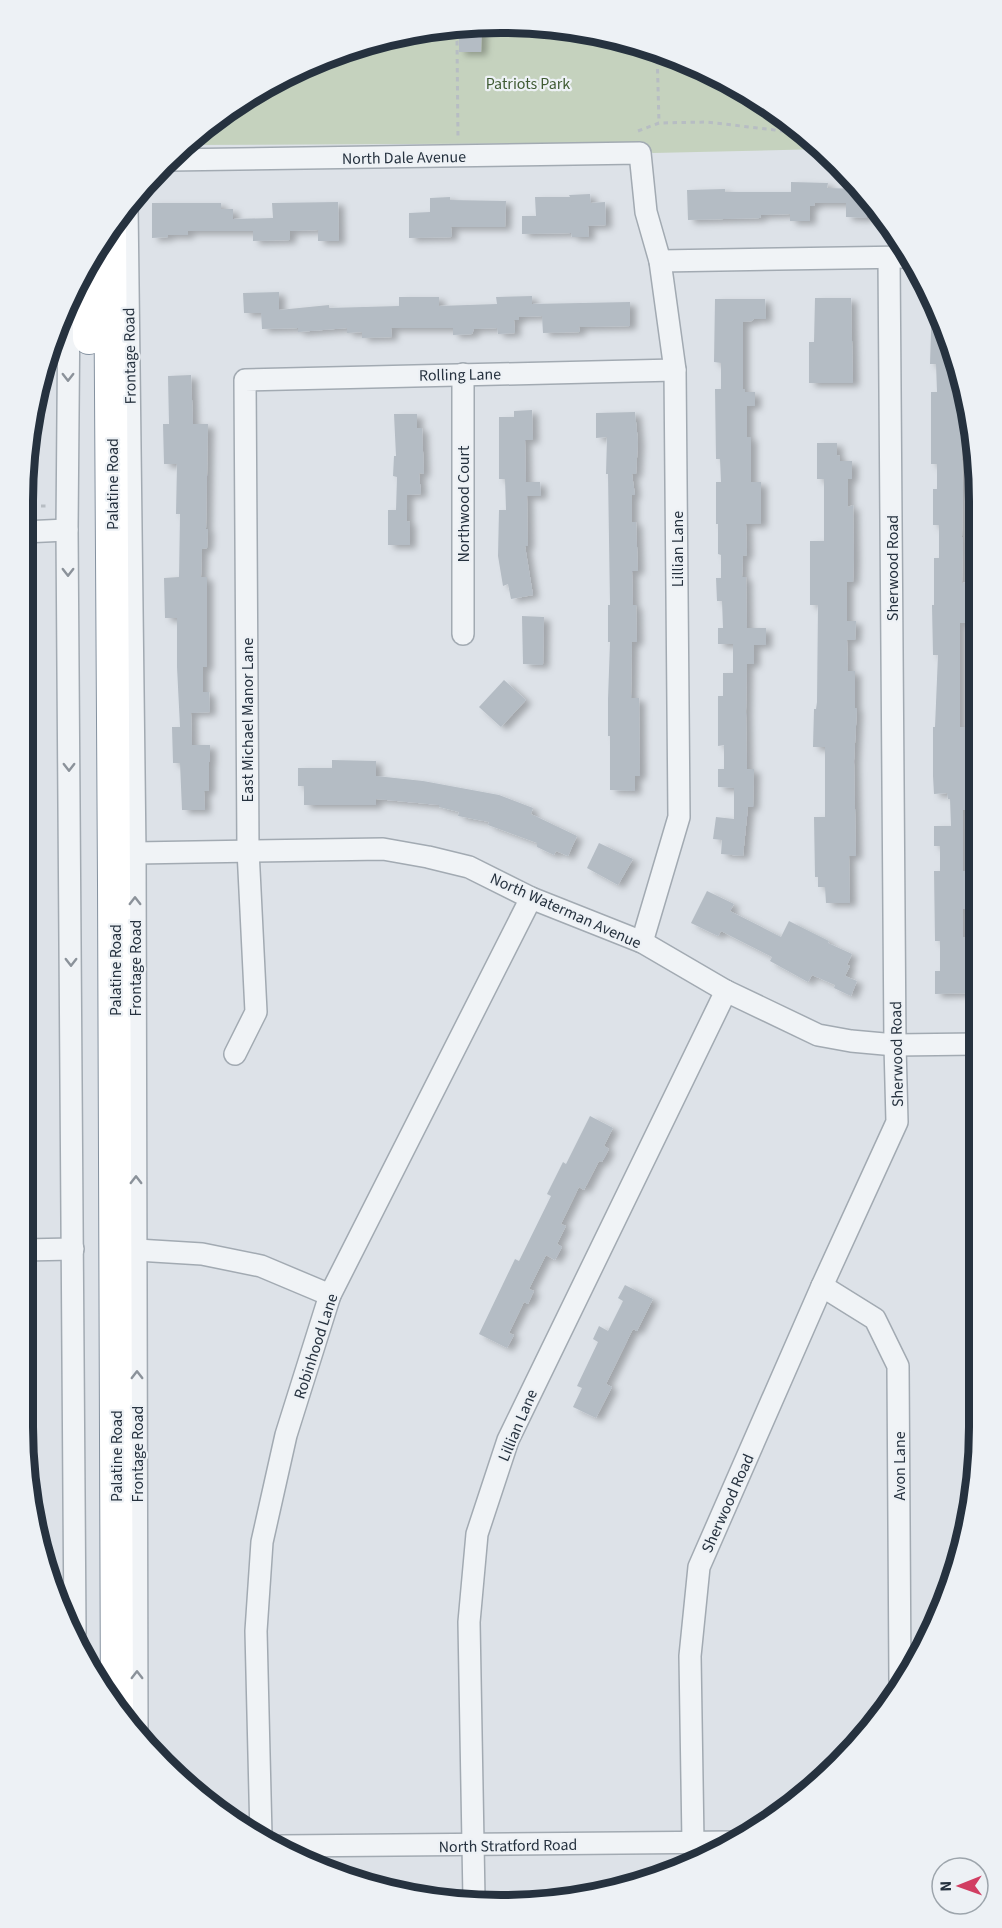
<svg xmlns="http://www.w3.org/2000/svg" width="1002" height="1928" font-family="'Source Sans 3',sans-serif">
	<defs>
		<filter id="shadow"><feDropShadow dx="6" dy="3.5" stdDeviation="3" flood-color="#0004"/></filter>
	</defs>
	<rect width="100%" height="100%" fill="#dde2e8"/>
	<polygon fill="#c5d2be" points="533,24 625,39 713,72 816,141 824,149 653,153 621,143 182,145 262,86 348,48 439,27"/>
	<g fill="#b4bcc4" filter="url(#shadow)">
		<polygon points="482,25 481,52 459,52 459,26"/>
		<polygon points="791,182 828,183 827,188 861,189 882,212 867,212 867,218 846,217 846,203 815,203 814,206 810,206 810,221 790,221 790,214 761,215 760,218 688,220 687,190 725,189 725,192 791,192"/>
		<polygon points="590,194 591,203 605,202 606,225 588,226 589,237 572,237 571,233 522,234 522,216 536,216 535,197 570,197 569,195"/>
		<polygon points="450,197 450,200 506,201 505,227 451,227 452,237 409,238 409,213 430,212 430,198"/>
		<polygon points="338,202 339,241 318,241 318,230 290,231 290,240 253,241 253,231 188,231 188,235 168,235 168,237 152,238 152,203 221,203 221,209 233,209 233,219 273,218 272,203"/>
		<polygon points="279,292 279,310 329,305 329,308 399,306 399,297 439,297 439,306 497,304 496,297 532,296 532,304 630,302 630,326 579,327 580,332 543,333 542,316 519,317 519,320 514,320 515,333 498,334 497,328 474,329 472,334 453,335 453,328 391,328 392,337 362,338 362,332 347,333 347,328 298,332 298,328 262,329 261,313 244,313 243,293"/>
		<polygon points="815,298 851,298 853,383 809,383 809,342 814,342"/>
		<polygon points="715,299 765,299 766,319 754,319 752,321 743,322 743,389 745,389 745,392 755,392 755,406 747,406 747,437 751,437 751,482 761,482 761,524 746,524 747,555 743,556 742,577 746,577 747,628 766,628 766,645 754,645 754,664 747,664 746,712 747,769 754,769 753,807 748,807 743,856 721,854 722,840 713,839 716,817 734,819 734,788 718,787 718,769 724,769 724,745 718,746 718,696 723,696 723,673 733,673 733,644 718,644 718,628 723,628 722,601 717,601 716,578 721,578 721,555 718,554 718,524 716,524 716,482 721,482 720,459 716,459 715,389 721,389 721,363 714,362"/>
		<polygon points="932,299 943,318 973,431 961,431 963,489 962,537 963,537 962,583 974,582 975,622 960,623 960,727 975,727 975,766 970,766 971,810 963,810 963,871 975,871 976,909 963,909 963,937 977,937 976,955 969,955 970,993 935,994 935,971 940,971 940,941 935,941 934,871 940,871 940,846 934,846 934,826 951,826 950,799 948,799 947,793 934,794 933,776 933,727 935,727 938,655 933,655 932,605 934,605 934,558 939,558 939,525 933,525 933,489 937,489 937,464 931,464 931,392 937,392 936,364 930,364"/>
		<polygon points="191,375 193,424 208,424 206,529 208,529 207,548 202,549 201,577 207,577 207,667 203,667 203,692 209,692 210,712 191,713 192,745 210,745 210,762 209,762 209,791 204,791 205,810 182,810 180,763 173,763 172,727 180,727 177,667 177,618 165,618 164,578 179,577 180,514 176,514 177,464 164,464 163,424 169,424 168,376"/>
		<polygon points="532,410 533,440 525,440 526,482 540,482 541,496 527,496 528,546 525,546 533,595 511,599 508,584 503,586 498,556 499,510 506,510 505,479 499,479 499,417 514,417 514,411"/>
		<polygon points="635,412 638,442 636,474 632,474 635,495 632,495 632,522 636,522 638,571 632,571 633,605 636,605 637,642 632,642 631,698 639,698 640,776 635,776 635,791 610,790 610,736 608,736 608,699 610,642 608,642 608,605 610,605 608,474 606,474 607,437 596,438 596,413"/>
		<polygon points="394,414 417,414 417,428 422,428 424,474 419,473 421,494 407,495 407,521 410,522 410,545 388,545 388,510 396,510 397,477 393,476 394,456 396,456"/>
		<polygon points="817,443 837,443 837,455 840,456 840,461 852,461 852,479 848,479 848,507 853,505 854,559 853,582 847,582 847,621 856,621 855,640 847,640 848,671 855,671 855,708 857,708 854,761 856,856 849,856 850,903 826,903 825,887 818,887 818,877 815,877 814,817 825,817 825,747 813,747 814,709 816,709 817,702 818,605 810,605 810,541 824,541 824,479 817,479"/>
		<polygon points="522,616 544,617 543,665 523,664"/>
		<polygon points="504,680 526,700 501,727 479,707"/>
		<polygon points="332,760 376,761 376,776 423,781 499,795 533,808 531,814 577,836 568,856 556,851 554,855 537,847 537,843 488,825 489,822 458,816 459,812 439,807 439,805 376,799 376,805 304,805 304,786 298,786 298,768 332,768"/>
		<polygon points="599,843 633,859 618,885 587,868"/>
		<polygon points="707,891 734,904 730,911 781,937 789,921 829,941 828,943 852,954 847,965 850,966 845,976 857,981 851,996 834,988 835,985 812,975 808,982 770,961 772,957 721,931 718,936 691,923"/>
		<polygon points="590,1116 613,1128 604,1146 609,1149 602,1162 599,1161 584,1190 579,1187 561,1224 566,1226 557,1244 562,1247 555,1260 546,1255 529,1289 534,1291 528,1304 524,1302 509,1333 514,1335 507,1348 479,1334 515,1259 519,1261 551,1196 547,1194 563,1162 566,1164"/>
		<polygon points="625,1285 653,1299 637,1331 633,1329 606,1384 612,1387 596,1418 573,1407 582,1388 577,1386 598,1342 593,1339 599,1326 608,1331 623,1301 618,1298"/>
	</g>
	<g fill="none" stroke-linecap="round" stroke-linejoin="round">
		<defs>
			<g id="minor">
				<polyline points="168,160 640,153 646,212 660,261 675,370 679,817 642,942"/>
				<polyline points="127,204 135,853 137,1733"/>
				<polyline points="660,261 908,257"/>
				<polyline points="69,298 67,530 75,1632"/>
				<polyline points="463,374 463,634"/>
				<polyline points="23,532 67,530"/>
				<polyline points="135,853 383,849 428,857 469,867 531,898 642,942 726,991 818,1035 851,1041 895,1045 977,1044"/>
				<polyline points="235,1054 256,1012 248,850 245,380 675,370"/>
				<polyline points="23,1250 73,1249"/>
				<polyline points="137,1250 202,1254 261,1266 330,1295"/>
				<polyline points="822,1286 875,1319 898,1366 900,1680"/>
				<polyline points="261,1836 256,1631 262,1542 286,1435 330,1295 531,898"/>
				<polyline points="693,1842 690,1656 699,1567 822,1286 897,1122 895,1045 889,258"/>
				<polyline points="282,1846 735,1842"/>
				<polyline points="474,1899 469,1622 477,1534 508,1440 726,991"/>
			</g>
			<g id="highway">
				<polyline points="110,229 114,883 117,1711"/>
				<polyline points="88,264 89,338"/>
			</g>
		</defs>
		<use href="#minor" stroke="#a2aab2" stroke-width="24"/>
		<use href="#highway" stroke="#84919f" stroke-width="34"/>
		<g stroke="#b7bdc3" stroke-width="3" stroke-dasharray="4.5 4.5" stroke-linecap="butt">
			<polyline points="447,26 457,41 458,139"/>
			<polyline points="657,51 659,123"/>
			<polyline points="638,131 659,123 707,122 783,131 800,130"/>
			<polyline points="23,506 50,506"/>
		</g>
		<use href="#minor" stroke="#f0f3f6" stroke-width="21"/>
		<use href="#highway" stroke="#fff" stroke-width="32"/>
	</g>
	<defs><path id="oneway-chevron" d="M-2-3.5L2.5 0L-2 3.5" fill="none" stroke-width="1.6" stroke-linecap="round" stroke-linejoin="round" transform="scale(1.5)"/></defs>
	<g stroke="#8b929a">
		<use href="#oneway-chevron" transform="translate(68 377) rotate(90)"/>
		<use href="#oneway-chevron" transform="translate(68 572) rotate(90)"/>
		<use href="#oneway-chevron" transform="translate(69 767) rotate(90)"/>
		<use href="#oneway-chevron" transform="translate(135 901) rotate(-90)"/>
		<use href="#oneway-chevron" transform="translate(71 962) rotate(90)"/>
		<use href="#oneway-chevron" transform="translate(136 1180) rotate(-90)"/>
		<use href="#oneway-chevron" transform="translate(137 1375) rotate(-90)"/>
		<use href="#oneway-chevron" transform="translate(137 1675) rotate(-90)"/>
	</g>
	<g text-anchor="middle" stroke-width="4.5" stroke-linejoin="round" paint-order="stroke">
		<g font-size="16" fill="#3f5b33" stroke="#edf1f5">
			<text x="528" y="89">Patriots Park</text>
		</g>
		<g font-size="16" fill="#26323f" stroke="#edf1f5">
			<text transform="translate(404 157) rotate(-1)" y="6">North Dale Avenue</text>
			<text transform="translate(129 356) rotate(-91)" y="6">Frontage Road</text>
			<text transform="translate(460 374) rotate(-1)" y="6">Rolling Lane</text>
			<text transform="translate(112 484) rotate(-90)" y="6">Palatine Road</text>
			<text transform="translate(463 504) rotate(-90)" y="6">Northwood Court</text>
			<text transform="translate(677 549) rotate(-90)" y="6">Lillian Lane</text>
			<text transform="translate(892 568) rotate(-90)" y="6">Sherwood Road</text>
			<text transform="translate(247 720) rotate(-90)" y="6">East Michael Manor Lane</text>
			<text transform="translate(566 910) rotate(24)" y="6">North Waterman Avenue</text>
			<text transform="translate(135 968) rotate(-90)" y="6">Frontage Road</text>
			<text transform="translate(115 970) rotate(-90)" y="6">Palatine Road</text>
			<text transform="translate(896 1054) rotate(-91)" y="6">Sherwood Road</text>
			<text transform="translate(315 1346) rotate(-72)" y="6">Robinhood Lane</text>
			<text transform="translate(517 1425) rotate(-67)" y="6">Lillian Lane</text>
			<text transform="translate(137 1454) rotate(-90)" y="6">Frontage Road</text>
			<text transform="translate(116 1456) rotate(-90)" y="6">Palatine Road</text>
			<text transform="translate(899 1466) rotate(-90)" y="6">Avon Lane</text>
			<text transform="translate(727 1503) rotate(-66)" y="6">Sherwood Road</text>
			<text transform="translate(508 1845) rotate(-1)" y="6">North Stratford Road</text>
		</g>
	</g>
	<path d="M0 0H1002V1928H0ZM501 33H501A468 468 0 0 1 969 501V1427A468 468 0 0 1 501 1895H501A468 468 0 0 1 33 1427V501A468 468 0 0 1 501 33Z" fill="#edf1f5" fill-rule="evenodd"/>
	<path fill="none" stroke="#26323f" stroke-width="8" d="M501 33H501A468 468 0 0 1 969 501V1427A468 468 0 0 1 501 1895H501A468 468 0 0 1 33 1427V501A468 468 0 0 1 501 33Z"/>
	<g transform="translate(960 1886) rotate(269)"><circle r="28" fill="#edf1f5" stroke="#9da5ac" stroke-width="1.5"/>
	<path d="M0-4.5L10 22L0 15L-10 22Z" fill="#d13e62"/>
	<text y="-9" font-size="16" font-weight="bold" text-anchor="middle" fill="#26323f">N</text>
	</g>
</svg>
